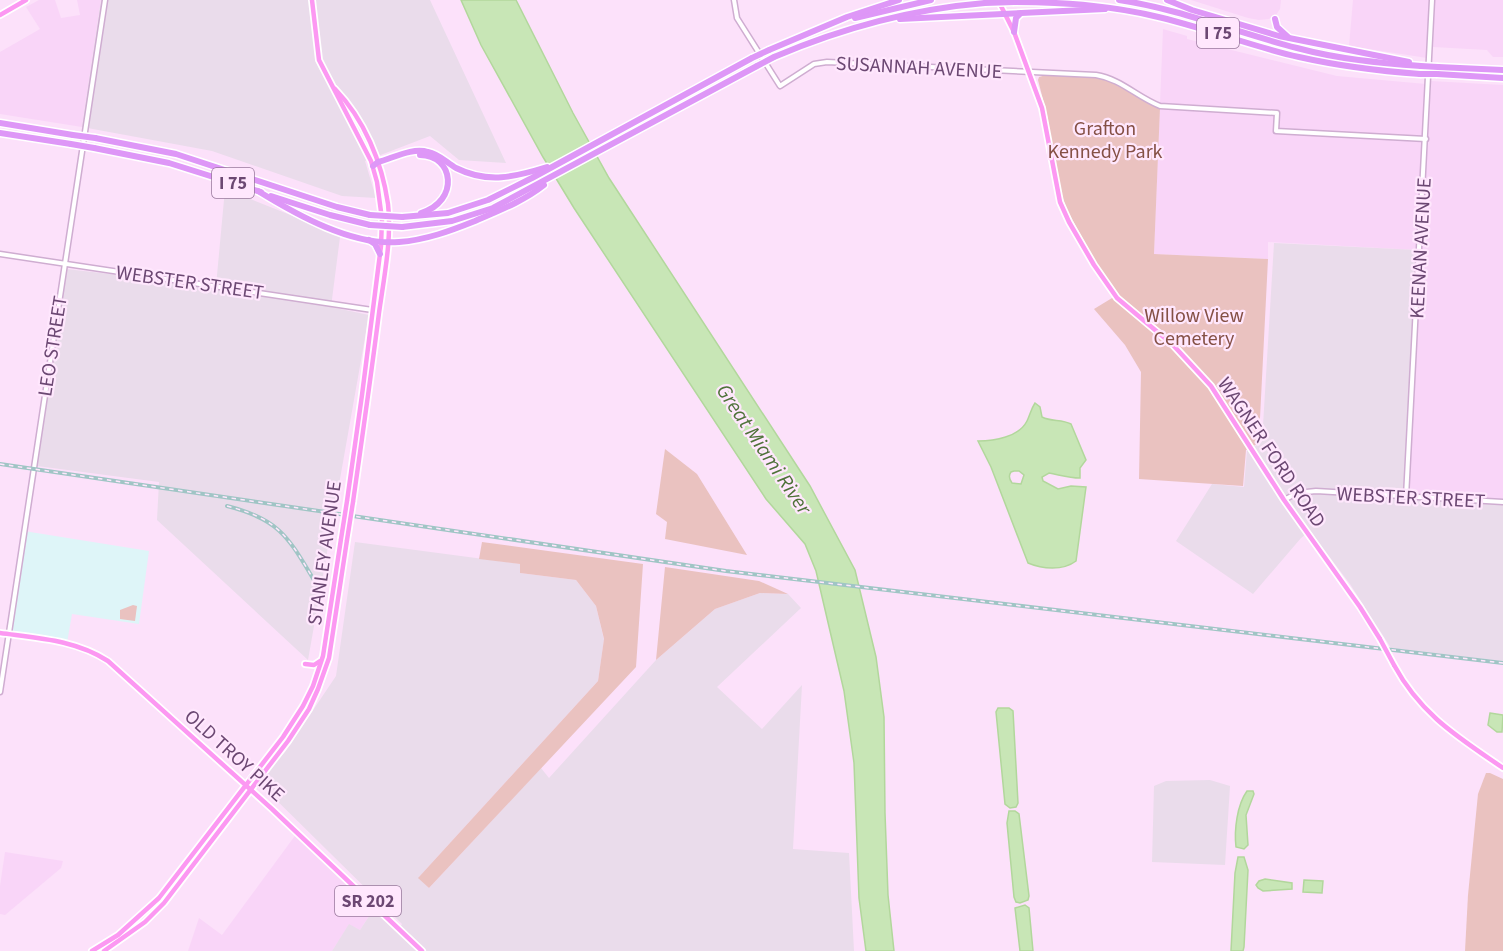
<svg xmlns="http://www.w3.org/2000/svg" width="1503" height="951" font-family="'Source Sans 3',sans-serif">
	<rect width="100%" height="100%" fill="#fce1fa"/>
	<g fill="#f9d5f8">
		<polygon points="39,0 55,0 61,18 80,15 77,0 101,0 82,127 0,114 0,52 40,29 26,7"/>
		<polygon points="1191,0 1281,0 1280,9 1276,15 1269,19 1259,20 1248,18"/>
		<polygon points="1353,0 1430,0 1427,58 1349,46"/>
		<polygon points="1435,0 1503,0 1503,57 1493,57 1487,50 1433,47"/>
		<polygon points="1163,29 1187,36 1187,39 1337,76 1426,84 1418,250 1268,242 1268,259 1154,254"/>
		<polygon points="1431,81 1503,85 1503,500 1420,496 1412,495 1409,490"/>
		<polygon points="297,833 375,907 360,930 349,925 332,951 188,951 199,918 222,935"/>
		<polygon points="5,852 63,861 61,868 5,915 0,914 0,886"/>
	</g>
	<g fill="#eadceb">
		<polygon points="101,0 430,0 506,163 459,160 430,136 365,161 376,198 342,196 212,151 82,127"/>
		<polygon points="225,189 313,224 340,237 331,307 369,315 308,660 157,520 159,482 37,466 66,269 216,286"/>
		<polygon points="1274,243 1418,250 1406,498 1503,504 1503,661 1391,648 1350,584 1310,531 1301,538 1253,594 1176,541 1212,484 1244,487 1247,450 1262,442"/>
		<polygon points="355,542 521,564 520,573 576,580 596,606 604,640 598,681 419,877 429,888 541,768 549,778 656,660 715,609 760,593 788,594 801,608 717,687 762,729 802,685 793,849 849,853 854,951 332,951 349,924 360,930 375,907 399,929 402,924 257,781 285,752 336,676"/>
		<polygon points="1210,780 1230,786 1225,865 1152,862 1154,786 1166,781"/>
	</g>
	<polygon fill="#def5f8" points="24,531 149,551 139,624 72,614 67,643 8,634"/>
	<g fill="#eac2c0">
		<path d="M1046,75C1068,76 1094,73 1115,82C1131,89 1144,102 1160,108L1154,254L1268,259L1259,438L1257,444L1246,450L1243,486L1139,479L1141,372L1125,345L1094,309L1117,295L1099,268L1066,208L1058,182L1047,115L1038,80L1039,77Z"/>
		<polygon points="665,449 697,474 747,555 665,539 667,522 656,514"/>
		<polygon points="482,542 643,564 636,667 429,888 418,878 598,681 604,639 596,606 576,580 520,573 520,564 479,559"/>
		<polygon points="665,567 759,581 788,594 760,593 715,609 656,660"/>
		<polygon points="133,605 137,606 135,621 120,619 120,610"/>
		<polygon points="1486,773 1490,773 1503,779 1503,951 1465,951 1468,895 1478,794"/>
	</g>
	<g fill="#c8e6b6" stroke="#b2d79c" stroke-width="1.5" fill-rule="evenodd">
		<polygon points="461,0 516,0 573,113 609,178 810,486 855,570 876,657 884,717 885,813 888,895 894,951 866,951 859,898 854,763 844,691 816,571 805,544 766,499 574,208 543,157 481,45"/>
		<path d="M1035,403L1040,407L1042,417C1052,422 1061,419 1071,424L1086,460L1080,468V478C1069,478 1060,475 1049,473L1042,477L1043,481L1058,489L1071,486L1086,487L1076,561C1063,571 1042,569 1028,563L991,467L978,441C994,441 1019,437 1027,421C1030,415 1031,409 1035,403ZM1014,471H1019L1024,475L1021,484L1012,483C1009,479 1008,476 1011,472Z"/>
		<polygon points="998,708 1009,708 1013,711 1018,803 1016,807 1010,808 1005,804 996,712"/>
		<polygon points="1490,713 1503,715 1502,732 1497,732 1488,725"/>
		<path d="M1247,791H1253L1254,794L1246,815L1248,845L1244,849L1236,847C1234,830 1237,805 1247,791Z"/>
		<polygon points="1009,811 1015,811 1019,814 1029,896 1028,900 1020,903 1016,902 1014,897 1007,823"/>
		<polygon points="1238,857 1244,857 1248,870 1244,947 1243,951 1231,951 1235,873"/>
		<polygon points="1265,879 1292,883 1292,889 1263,891 1258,888 1256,885 1259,881"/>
		<polygon points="1304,880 1323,881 1322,893 1303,892"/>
		<polygon points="1025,905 1029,908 1033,951 1020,951 1015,908"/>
	</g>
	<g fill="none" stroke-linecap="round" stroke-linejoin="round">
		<defs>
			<g id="minor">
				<path d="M734,0L737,18L780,86L814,64L827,62L1096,75C1121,79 1137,97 1160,106L1277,113L1276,131L1426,139"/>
				<polyline points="0,254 379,311"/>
				<polyline points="1406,497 1432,0"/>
				<polyline points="1284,500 1297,493 1316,491 1503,502"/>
				<polyline points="0,692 105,0"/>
			</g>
			<g id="major">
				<polyline points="312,0 319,60 371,161 377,182 382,219 381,246 362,395 347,501"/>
				<polyline points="999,2 1014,32 1042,108 1060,202 1069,222 1094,265 1117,298 1173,345 1211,386 1284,500 1360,607 1380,639"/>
				<polyline points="0,15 26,0"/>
				<path d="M335,89C364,119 382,162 388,204C392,239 384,277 379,313C371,376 362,439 353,502"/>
				<path d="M0,633C37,638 76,640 108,661L272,809L422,951"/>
				<polyline points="305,664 314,665 320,661"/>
				<path d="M1394,665C1421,715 1458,737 1503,768"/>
				<polyline points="92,951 118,935 159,898 283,737 303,706 313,686 323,656 341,539"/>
				<polyline points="104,951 145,922 164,903 288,741 309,709 318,689 329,658 347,540"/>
			</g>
			<g id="highway">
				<path d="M1119,0C1180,9 1238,33 1297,48C1338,59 1379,63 1421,66"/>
				<polyline points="1167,0 1192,10 1279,36 1409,62"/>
				<path d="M1014,2C1061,2 1108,5 1154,16C1203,27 1250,46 1299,57C1339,66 1379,71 1420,74"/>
				<polyline points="855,18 931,0"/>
				<polyline points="900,19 1105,9"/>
				<polyline points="1275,19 1277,27 1288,37"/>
				<polyline points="1014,32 1016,18 1020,14"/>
				<polyline points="769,50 847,17 899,0"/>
				<path d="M774,57C842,28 912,9 985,3"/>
				<polyline points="1438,67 1503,70"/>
				<polyline points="1437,74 1503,78"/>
				<polyline points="0,123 73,135"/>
				<polyline points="0,133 71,144"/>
				<polyline points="95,138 176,154 337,207 370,215"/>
				<polyline points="94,148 169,163 261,192"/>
				<path d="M420,155C454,155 460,201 421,213"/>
				<path d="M373,166L378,162C393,158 413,147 428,152C439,154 447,163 456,168C488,184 515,177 547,167"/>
				<path d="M258,191C297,215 352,246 399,242C426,240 450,231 475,221C498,211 524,201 544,185"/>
				<polyline points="271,196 330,215 370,225"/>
				<polyline points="402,217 448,213 488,200 532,178 752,58"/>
				<polyline points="402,227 452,221 493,208 757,66"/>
				<polyline points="369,240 375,244 380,254"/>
			</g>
		</defs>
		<use href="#minor" stroke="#cfadd1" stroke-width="7"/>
		<use href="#major" stroke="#fff" stroke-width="8"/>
		<use href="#highway" stroke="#fff" stroke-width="9"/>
		<use href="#minor" stroke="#fff" stroke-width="4"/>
		<use href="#major" stroke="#fc98f2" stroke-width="4.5"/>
		<use href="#highway" stroke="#de97f7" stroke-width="6"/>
		<defs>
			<g id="rail">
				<polyline points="0,464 726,571 1503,663"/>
				<path d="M227,506C282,520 289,539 317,585"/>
			</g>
		</defs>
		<use href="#rail" stroke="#a0c5c5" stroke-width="4"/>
		<use href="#rail" stroke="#ffe7fd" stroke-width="1.5" stroke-dasharray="4.5" stroke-linecap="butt"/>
		<defs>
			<g id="major-bridge">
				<polyline points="341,539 347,501"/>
				<polyline points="347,540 353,502"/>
				<polyline points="1380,639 1394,665"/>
			</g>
			<g id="highway-bridge">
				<polyline points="985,3 1014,2"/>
				<polyline points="752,58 769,50"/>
				<polyline points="757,66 774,57"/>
				<polyline points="1421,66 1438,67"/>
				<polyline points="1420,74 1437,74"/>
				<polyline points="73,135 95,138"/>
				<polyline points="71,144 94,148"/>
				<polyline points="370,215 402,217"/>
				<polyline points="370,225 402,227"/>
			</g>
		</defs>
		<use href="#major-bridge" stroke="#fff" stroke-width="8" stroke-linecap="butt"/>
		<use href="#highway-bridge" stroke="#fff" stroke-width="9" stroke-linecap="butt"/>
		<use href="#major-bridge" stroke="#fc98f2" stroke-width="4.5"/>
		<use href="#highway-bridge" stroke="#de97f7" stroke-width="6"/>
	</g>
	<g text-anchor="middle" stroke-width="4.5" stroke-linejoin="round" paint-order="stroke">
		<g fill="#ffe7fd" stroke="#98789c" stroke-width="1.5">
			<rect x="1197" y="18" width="42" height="30" rx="4.5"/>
			<rect x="212" y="168" width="42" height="30" rx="4.5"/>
			<rect x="335" y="886" width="66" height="30" rx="4.5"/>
		</g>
		<g font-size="18" font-weight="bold" fill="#6c4873">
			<text x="1218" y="39">I 75</text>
			<text x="233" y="189">I 75</text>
			<text x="368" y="907">SR 202</text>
		</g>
		<g font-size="20" fill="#6c4873" stroke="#ffe7fd">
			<text transform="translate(919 67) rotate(3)" y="7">SUSANNAH AVENUE</text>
			<text transform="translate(1420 248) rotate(-87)" y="7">KEENAN AVENUE</text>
			<text transform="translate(190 282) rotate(8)" y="7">WEBSTER STREET</text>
			<text transform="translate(52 346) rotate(-81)" y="7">LEO STREET</text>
			<text transform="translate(1272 452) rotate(56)" y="7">WAGNER FORD ROAD</text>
			<text transform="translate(1411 497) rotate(3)" y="7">WEBSTER STREET</text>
			<text transform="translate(324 553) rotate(-82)" y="7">STANLEY AVENUE</text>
			<text transform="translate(235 755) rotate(42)" y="7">OLD TROY PIKE</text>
		</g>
		<g font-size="20" fill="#855045" stroke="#ffe7fd">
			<text x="1105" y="135">Grafton<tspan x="1105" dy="23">Kennedy Park</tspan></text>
			<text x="1194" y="322">Willow View<tspan x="1194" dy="23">Cemetery</tspan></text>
		</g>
		<g font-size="21" font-style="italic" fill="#4e7239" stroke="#ffe7fd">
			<text transform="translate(764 449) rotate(56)" y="7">Great Miami River</text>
		</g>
	</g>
</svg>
